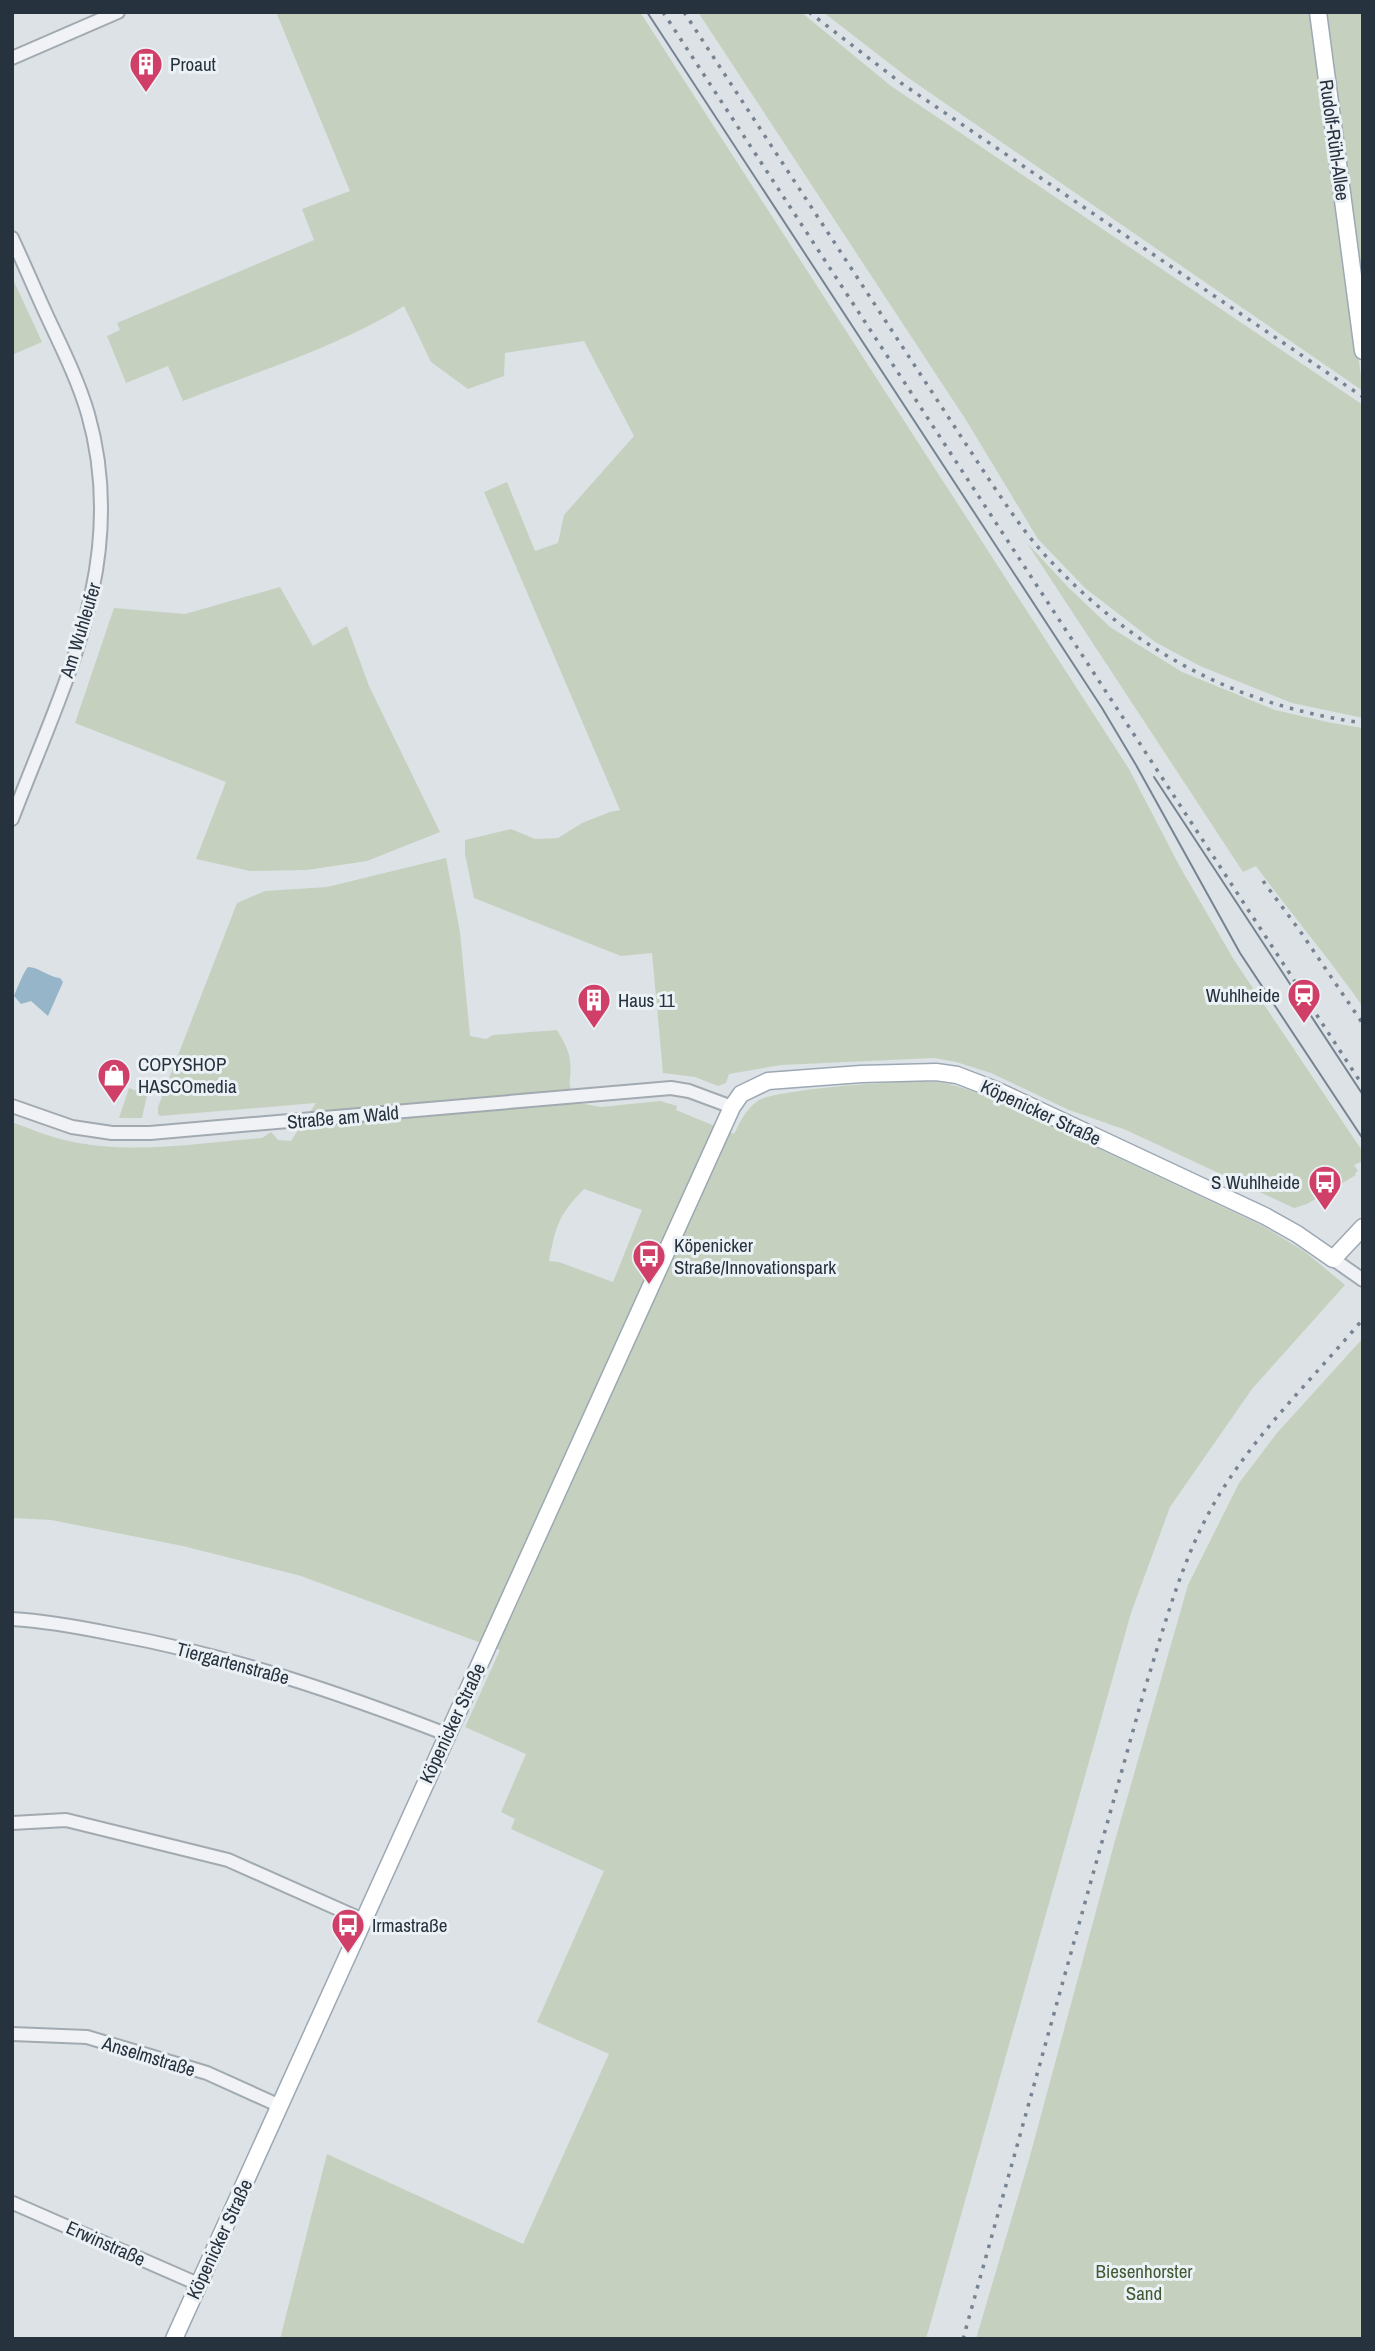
<svg xmlns="http://www.w3.org/2000/svg" width="1375" height="2351" font-family="'Archivo Narrow',sans-serif">
	<rect width="100%" height="100%" fill="#dde2e7"/>
	<g fill="#c5d1be" fill-rule="evenodd">
		<path d="M276,12H640L1129,769L1180,867L1234,960L1363,1152V1161L1354,1165L1358,1171L1355,1173L1356,1175L1307,1204L1294,1208L1126,1130L1069,1110L991,1073L956,1062L934,1058L781,1065L729,1074L726,1083L718,1086L695,1077L663,1073L652,953L621,956L474,898L465,854V840L511,829L535,839L558,838L582,823L610,812L620,810L484,492L507,482L535,551L558,543L564,515L634,436L584,341L505,353L504,376L468,389L431,362L404,306C338,347 256,372 183,401L168,366L126,383L107,336L120,330L117,323L314,240L302,209L350,191Z"/>
		<polygon points="698,12 801,12 891,86 1363,405 1363,718 1292,703 1200,666 1155,642 1085,588 1038,539 966,420"/>
		<polygon points="823,12 1312,12 1363,391 907,77"/>
		<polygon points="1323,12 1363,12 1363,310"/>
		<polygon points="12,277 42,342 12,355"/>
		<path d="M1027,543L1068,587L1110,627L1182,672L1275,710L1332,723L1363,728V1007C1329,958 1291,914 1256,866L1243,872Z"/>
		<polygon points="280,587 313,646 347,626 369,686 440,832 367,861 307,870 250,871 196,859 226,782 75,723 114,608 185,614"/>
		<path d="M446,858L460,932L470,1036L486,1039L493,1035L557,1030C563,1040 569,1050 570,1061C573,1084 563,1079 579,1103L601,1107L660,1101L677,1106L676,1110L734,1134C741,1120 746,1109 759,1100C778,1089 911,1079 936,1082C956,1084 974,1092 993,1099L1261,1225L1304,1251L1345,1285L1252,1389L1170,1507L1131,1613L926,2339H280L327,2154L523,2244L609,2054L537,2022L604,1871L511,1829L515,1819L501,1812L526,1754L465,1727L500,1650L301,1576L183,1546L51,1520L12,1518V1122C31,1129 49,1137 69,1141C132,1155 199,1143 262,1138L271,1132L278,1140L291,1141L316,1103L160,1116L158,1114V1107L237,903L265,891L327,887ZM584,1189L642,1210L613,1282L559,1262L549,1261C556,1225 558,1216 584,1189Z"/>
		<polygon points="129,1088 147,1095 142,1118 119,1118"/>
		<polygon points="1363,1338 1363,2339 976,2339 1030,2156 1116,1837 1188,1585 1239,1483 1277,1433"/>
	</g>
	<path fill="#97b5c8" d="M28,967C39,967 48,977 60,978L63,982L48,1016L31,1001L21,1004L14,996C16,991 24,971 28,967Z"/>
	<g fill="none" stroke-linecap="round" stroke-linejoin="round">
		<defs>
			<g id="minor">
				<polyline points="12,58 118,12"/>
				<path d="M12,238C24,264 35,290 47,316C62,348 78,380 88,414C130,561 63,685 12,819"/>
				<polyline points="12,1106 72,1127 112,1133 150,1133 671,1088 689,1091 732,1107"/>
				<polyline points="1333,1259 1363,1280"/>
				<path d="M12,1619C46,1621 79,1627 113,1634C228,1655 337,1692 446,1734"/>
				<polyline points="12,1823 66,1820 228,1860 363,1920"/>
				<polyline points="12,2034 87,2037 207,2073 280,2106"/>
				<polyline points="13,2203 198,2284"/>
			</g>
			<g id="major">
				<polyline points="1318,12 1363,351"/>
				<polyline points="174,2339 732,1107 741,1094 768,1081 861,1074 936,1072 957,1075 996,1090 1265,1216 1297,1234 1333,1259 1363,1227"/>
			</g>
		</defs>
		<use href="#minor" stroke="#a2aab1" stroke-width="16"/>
		<use href="#major" stroke="#9ca8b3" stroke-width="19"/>
		<use href="#minor" stroke="#f0f2f5" stroke-width="12"/>
		<use href="#major" stroke="#fff" stroke-width="16"/>
		<g stroke="#768491" stroke-width="2">
			<polyline points="647,12 1102,708 1136,765 1240,953 1363,1139"/>
			<polyline points="1154,777 1363,1095"/>
		</g>
		<g stroke="#768491" stroke-width="3.5" stroke-dasharray="3.5 7" stroke-linecap="butt">
			<polyline points="663,12 1363,1086"/>
			<path d="M684,12L990,481C1007,506 1024,532 1044,554C1132,650 1234,705 1363,723"/>
			<polyline points="809,12 901,83 1363,397"/>
			<polyline points="1263,881 1300,931 1363,1024"/>
			<path d="M963,2339L1145,1688C1167,1618 1185,1546 1226,1484C1265,1424 1317,1374 1363,1319"/>
		</g>
	</g>
	<defs>
		<symbol id="building-pin" viewBox="-11 -11 22 30"><path d="M0 17L-7.5 6A9.5 9.5 0 1 1 7.5 6Z" fill="#cf3f67" stroke="#ecf1f5"/><path d="M-4-6H4V6H1V3H-1V6H-4ZM-2.5-4.3h1.7v1.8h-1.7ZM.8-4.3h1.7v1.8H.8ZM-2.5-1h1.7V.8h-1.7ZM.8-1h1.7V.8H.8Z" fill="#fff"/></symbol>
		<symbol id="station-pin" viewBox="-11 -11 22 30"><path d="M0 17L-7.5 6A9.5 9.5 0 1 1 7.5 6Z" fill="#cf3f67" stroke="#ecf1f5"/><path d="M-3-6H3Q5-6 5-4V2Q5 4 3 4L4.5 6H3L1.5 4h-3L-3 6H-4.5L-3 4Q-5 4-5 2V-4Q-5-6-3-6ZM-3.5-4v3h7v-3ZM-3.5 1v1.5H-2V1ZM2 1v1.5H3.5V1Z" fill="#fff"/></symbol>
		<symbol id="shop-pin" viewBox="-11 -11 22 30"><path d="M0 17L-7.5 6A9.5 9.5 0 1 1 7.5 6Z" fill="#cf3f67" stroke="#ecf1f5"/><path d="M-5-2.5h2.3a2.7 3.5 0 0 1 5.4 0H5L5.5 6h-11ZM-1.5-2.5h3a1.5 2.3 0 0 0-3 0Z" fill="#fff"/></symbol>
		<symbol id="bus-pin" viewBox="-11 -11 22 30"><path d="M0 17L-7.5 6A9.5 9.5 0 1 1 7.5 6Z" fill="#cf3f67" stroke="#ecf1f5"/><path d="M-5-6H5V4H4V6H2V4H-2V6H-4V4H-5ZM-3.5-4V0h7V-4ZM-3.5 1.2v1.5H-2V1.2ZM2 1.2v1.5H3.5V1.2Z" fill="#fff"/></symbol>
	</defs>
	<g fill-rule="evenodd">
		<use href="#building-pin" x="127" y="45" width="38" height="52"/>
		<use href="#station-pin" x="1285" y="976" width="38" height="52"/>
		<use href="#building-pin" x="575" y="981" width="38" height="52"/>
		<use href="#shop-pin" x="95" y="1056" width="38" height="52"/>
		<use href="#bus-pin" x="1306" y="1163" width="38" height="52"/>
		<use href="#bus-pin" x="630" y="1237" width="38" height="52"/>
		<use href="#bus-pin" x="329" y="1906" width="38" height="52"/>
	</g>
	<g text-anchor="middle" stroke-width="6" stroke-linejoin="round" paint-order="stroke">
		<g font-size="19" fill="#26323e" stroke="#ecf1f5" text-anchor="start">
			<text x="170" y="71">Proaut</text>
			<text x="1280" y="1002" text-anchor="end">Wuhlheide</text>
			<text x="618" y="1007">Haus 11</text>
			<text x="138" y="1071">COPYSHOP<tspan x="138" dy="22">HASCOmedia</tspan></text>
			<text x="1300" y="1189" text-anchor="end">S Wuhlheide</text>
			<text x="674" y="1252">Köpenicker<tspan x="674" dy="22">Straße/Innovationspark</tspan></text>
			<text x="372" y="1932">Irmastraße</text>
		</g>
		<g font-size="19" fill="#26323e" stroke="#ecf1f5">
			<text transform="translate(1335 140) rotate(82)" y="7">Rudolf-Rühl-Allee</text>
			<text transform="translate(80 630) rotate(-73)" y="7">Am Wuhleufer</text>
			<text transform="translate(1041 1112) rotate(25)" y="7">Köpenicker Straße</text>
			<text transform="translate(343 1117) rotate(-5)" y="7">Straße am Wald</text>
			<text transform="translate(233 1663) rotate(15)" y="7">Tiergartenstraße</text>
			<text transform="translate(452 1723) rotate(-65)" y="7">Köpenicker Straße</text>
			<text transform="translate(149 2056) rotate(17)" y="7">Anselmstraße</text>
			<text transform="translate(219 2239) rotate(-65)" y="7">Köpenicker Straße</text>
			<text transform="translate(106 2243) rotate(24)" y="7">Erwinstraße</text>
		</g>
		<g font-size="19" fill="#3f5a33" stroke="#ecf1f5">
			<text x="1144" y="2278">Biesenhorster<tspan x="1144" dy="22">Sand</tspan></text>
		</g>
	</g>
	<rect width="1375" height="2351" fill="none" stroke="#26323e" stroke-width="28"/>
</svg>
